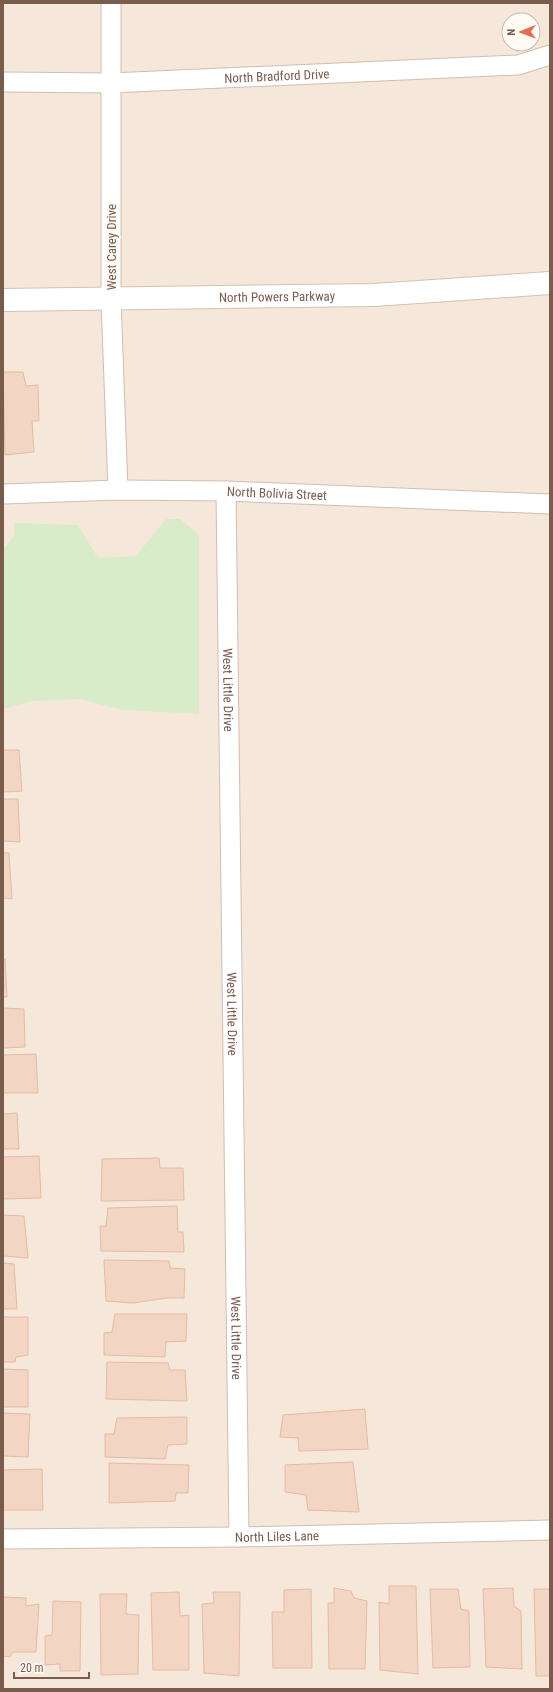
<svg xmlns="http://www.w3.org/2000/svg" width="553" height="1692" font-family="'Roboto Condensed',sans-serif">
	<rect width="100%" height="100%" fill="#fdf6ec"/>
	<path fill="#f5e8da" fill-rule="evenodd" d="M3,3H550V1689H3ZM509,20H533V44H509Z"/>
	<polygon fill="#d8ecc9" points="166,519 180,519 199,535 199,714 123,710 79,699 33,701 3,709 3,550 14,536 14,523 78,525 98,558 136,556"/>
	<g fill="#f3d5c3" stroke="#e6bba3">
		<polygon points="3,372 23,372 26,386 38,385 39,421 32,421 34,452 5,455"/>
		<polygon points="3,750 19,750 22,791 3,792"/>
		<polygon points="3,799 18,799 20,842 3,841"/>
		<polygon points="3,853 9,853 12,899 3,898"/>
		<polygon points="3,959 5,959 7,997 3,997"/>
		<polygon points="3,1008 24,1009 25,1047 3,1048"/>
		<polygon points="36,1054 38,1093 3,1093 3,1055"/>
		<polygon points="17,1113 19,1149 3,1149 3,1114"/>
		<polygon points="39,1156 41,1198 3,1199 3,1157"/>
		<polygon points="159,1158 160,1168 183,1168 184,1200 101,1201 102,1159"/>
		<polygon points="177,1206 178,1232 183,1232 184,1252 101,1251 100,1226 106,1226 108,1208"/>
		<polygon points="3,1215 24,1216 28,1258 3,1256"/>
		<polygon points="104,1260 169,1261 170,1268 185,1269 184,1298 167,1298 133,1303 106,1301"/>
		<polygon points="3,1263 14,1264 17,1309 3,1309"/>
		<polygon points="115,1314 187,1314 186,1341 166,1342 165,1357 104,1355 104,1333 112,1332"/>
		<polygon points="3,1317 28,1317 28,1355 16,1357 15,1362 3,1362"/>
		<polygon points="107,1362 168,1363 170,1370 185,1370 187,1401 106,1399"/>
		<polygon points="3,1369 28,1370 28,1407 3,1407"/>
		<polygon points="365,1409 368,1449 299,1451 298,1438 280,1437 283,1415"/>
		<polygon points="3,1413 30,1414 28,1457 3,1456"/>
		<polygon points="187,1417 187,1444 168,1445 165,1459 105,1457 105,1434 114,1434 117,1418"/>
		<polygon points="353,1462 359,1512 308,1510 306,1495 285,1492 285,1465"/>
		<polygon points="109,1463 189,1465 188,1493 176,1493 175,1501 109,1503"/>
		<polygon points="42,1469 43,1510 3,1510 3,1470"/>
		<polygon points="389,1586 416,1586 418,1674 380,1670 379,1602 389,1604"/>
		<polygon points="334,1588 351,1591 354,1598 367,1601 365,1669 329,1669 328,1603 334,1603"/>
		<polygon points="513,1588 514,1606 521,1611 522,1669 486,1667 483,1589"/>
		<polygon points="311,1589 312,1668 273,1668 272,1612 284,1612 284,1590"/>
		<polygon points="430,1589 458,1589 461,1609 469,1611 470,1667 433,1668"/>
		<polygon points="534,1589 550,1589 550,1676 536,1676"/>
		<polygon points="179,1592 180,1616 189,1615 189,1670 153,1670 151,1593"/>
		<polygon points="213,1592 240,1592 239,1676 204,1673 202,1604 214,1603"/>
		<polygon points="100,1594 127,1594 126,1614 139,1615 138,1674 101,1675"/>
		<polygon points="3,1597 26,1598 26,1606 39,1604 36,1652 13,1652 10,1657 3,1656"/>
		<polygon points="53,1601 81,1602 80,1671 60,1671 60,1664 45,1665 45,1636 52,1635"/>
	</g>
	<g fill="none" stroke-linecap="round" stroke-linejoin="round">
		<defs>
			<g id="street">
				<polyline points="111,3 111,299 118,490"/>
				<path id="s1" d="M3,82L111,83L518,65L550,55"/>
				<path id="s2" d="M226,491L239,1537"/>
				<path id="s3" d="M3,494L118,490L226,491L550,504"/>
				<path id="s4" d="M3,1539L239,1537L550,1530"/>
			</g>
			<g id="secondary">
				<path id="s5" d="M3,300L374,295L550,283"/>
			</g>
		</defs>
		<use href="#street" stroke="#d1beb0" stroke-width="21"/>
		<use href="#secondary" stroke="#d6c0b0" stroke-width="24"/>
		<use href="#street" stroke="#fff" stroke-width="19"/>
		<use href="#secondary" stroke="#fff" stroke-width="22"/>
	</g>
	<g text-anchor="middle" stroke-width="3.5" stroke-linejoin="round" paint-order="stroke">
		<g font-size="13" fill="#7a5c4d" stroke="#fffaf3">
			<text dy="5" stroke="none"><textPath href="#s1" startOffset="274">North Bradford Drive</textPath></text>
			<text transform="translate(111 247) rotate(-90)" y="5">West Carey Drive</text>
			<text dy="5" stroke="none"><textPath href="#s5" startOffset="274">North Powers Parkway</textPath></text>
			<text dy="5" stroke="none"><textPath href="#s3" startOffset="274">North Bolivia Street</textPath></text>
			<text dy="5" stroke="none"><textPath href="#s2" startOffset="199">West Little Drive</textPath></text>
			<text dy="5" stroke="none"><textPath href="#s2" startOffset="523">West Little Drive</textPath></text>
			<text dy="5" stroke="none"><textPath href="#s2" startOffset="847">West Little Drive</textPath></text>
			<text dy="5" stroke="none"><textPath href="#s4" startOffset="274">North Liles Lane</textPath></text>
		</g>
	</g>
	<rect width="553" height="1692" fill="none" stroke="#7a5c4d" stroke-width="8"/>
	<g transform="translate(521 32) rotate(269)"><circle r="19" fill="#fffaf3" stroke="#cabbb1"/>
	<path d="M0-3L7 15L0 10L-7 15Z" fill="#e76f51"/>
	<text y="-6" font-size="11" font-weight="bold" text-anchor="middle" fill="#7a5c4d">N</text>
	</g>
	<path d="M14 1672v6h75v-6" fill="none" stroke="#7a5c4d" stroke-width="2"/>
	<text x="20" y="1672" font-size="12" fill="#7a5c4d" stroke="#fffaf3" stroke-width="3" paint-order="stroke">20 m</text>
</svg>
